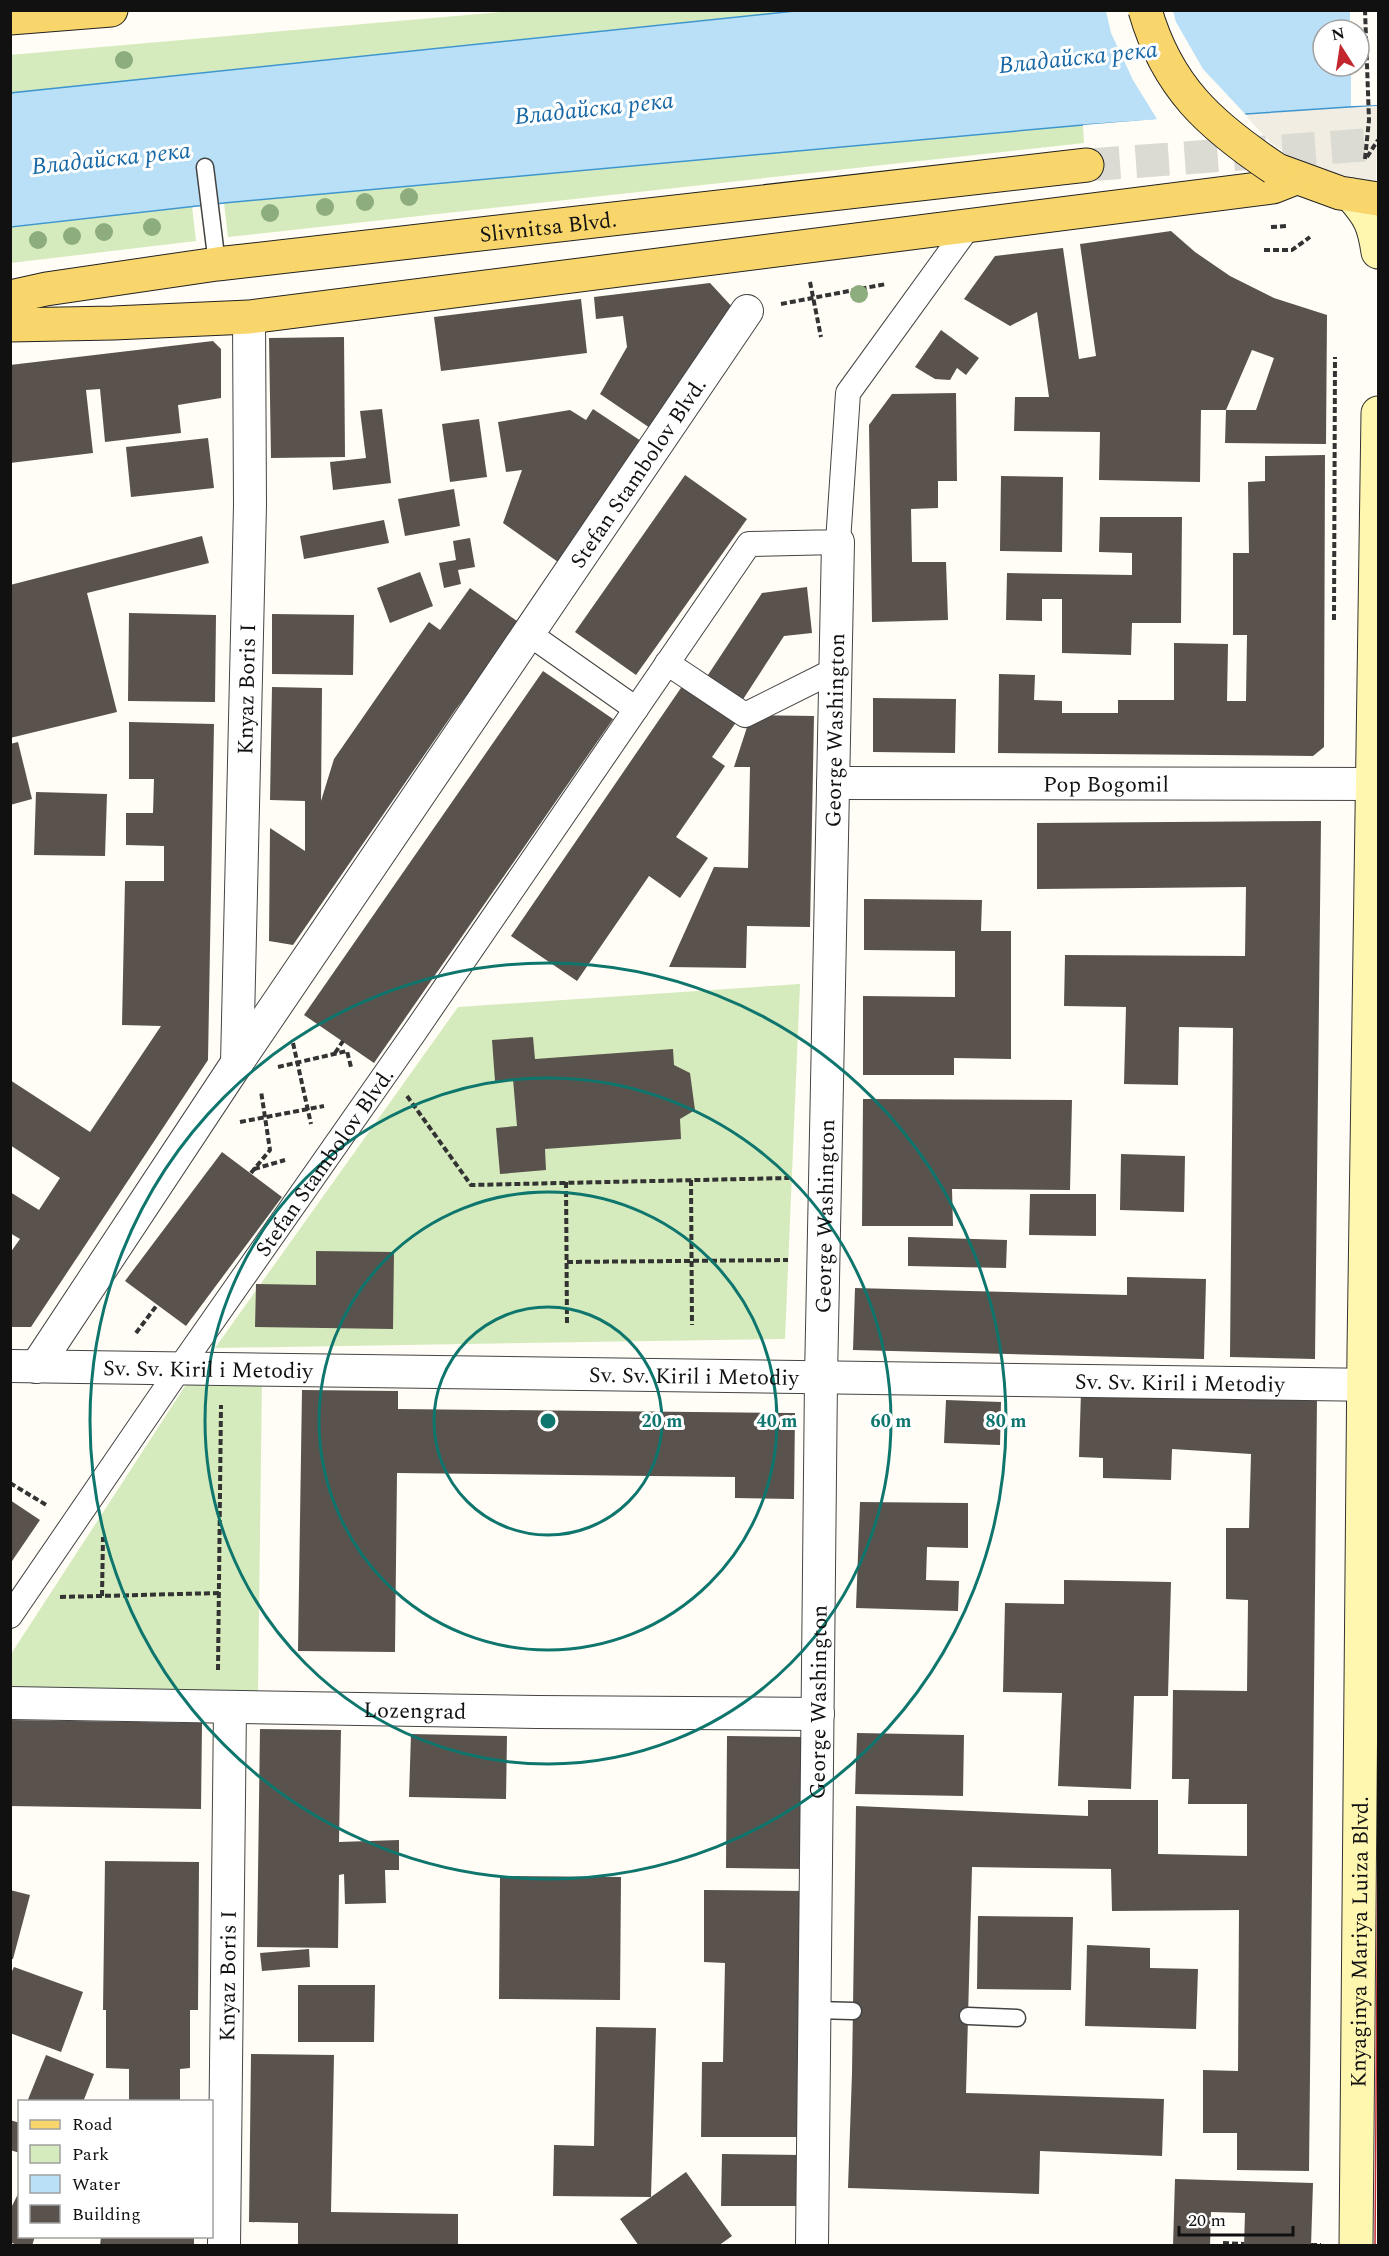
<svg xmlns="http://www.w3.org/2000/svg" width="1389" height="2256" font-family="Spectral,serif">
	<rect width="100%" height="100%" fill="#fffdf5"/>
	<g fill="#d5ebbd">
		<polygon points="512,11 795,11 11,93 10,55"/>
		<polygon points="1083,125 1084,143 228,237 224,203"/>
		<polygon points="192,206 196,241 11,263 10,227"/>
		<polygon points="800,984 785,1339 215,1348 458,1007"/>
		<polygon points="262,1378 258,1692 11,1687 11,1654 187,1383"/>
	</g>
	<polygon fill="#f1ede2" points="1377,11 1377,105 1376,183 1315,170 1272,144 1245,115 1351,106 1359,66 1359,30"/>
	<path fill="#b9e0f7" stroke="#3f96cf" stroke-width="1.5" fill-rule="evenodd" d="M795,11H1378V105L1083,125L224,203L11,227L10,93ZM1323,30H1359V66H1323Z"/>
	<g fill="#fffdf5">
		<polygon points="1106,11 1173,11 1176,22 1203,69 1248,117 1083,128 1083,125 1157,119 1133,80 1111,33"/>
		<polygon points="1350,11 1378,11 1378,105 1351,106 1351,66 1359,66 1359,30 1350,30"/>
	</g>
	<g fill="#5a524d">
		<polygon points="1171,231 1195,252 1230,276 1274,298 1327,315 1326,444 1225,443 1226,410 1256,410 1274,358 1252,350 1226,410 1201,410 1200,482 1099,480 1100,432 1014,431 1015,397 1049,397 1037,312 1010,326 964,299 995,256 1063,248 1079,359 1096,356 1080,244"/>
		<polygon points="710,283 735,310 650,428 600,394 627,347 623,316 596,319 594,297"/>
		<polygon points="581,299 587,353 441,371 434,317"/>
		<polygon points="941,330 979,358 966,375 957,368 950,380 935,379 915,367"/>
		<polygon points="344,337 345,457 271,458 269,338"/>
		<polygon points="213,341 221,349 221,398 178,405 181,433 105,442 100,389 86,390 93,453 10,463 10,365"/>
		<polygon points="956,393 957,481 938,481 938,508 911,509 912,562 946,562 948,620 872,622 869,425 892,394"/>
		<polygon points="382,409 391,483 333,490 330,462 366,458 360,411"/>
		<polygon points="593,409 641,441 558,562 503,523 522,470 506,472 498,422 570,410 586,420"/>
		<polygon points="479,419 487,477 450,482 442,424"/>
		<polygon points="208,438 214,488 131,497 126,447"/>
		<polygon points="1325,455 1324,747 1313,756 998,753 999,674 1035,675 1034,700 1062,701 1062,713 1118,713 1118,700 1174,700 1174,643 1228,644 1227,701 1246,701 1247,635 1233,635 1233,553 1249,553 1248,482 1265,481 1265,456"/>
		<polygon points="685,475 747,519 636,675 575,632"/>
		<polygon points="1001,476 1063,477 1062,552 1000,551"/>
		<polygon points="454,489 460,526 405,536 398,499"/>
		<polygon points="1100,517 1182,517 1181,623 1132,623 1131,655 1062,653 1062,599 1042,599 1042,621 1006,620 1007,573 1132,575 1132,553 1099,552"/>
		<polygon points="384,520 389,543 304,559 300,536"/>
		<polygon points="202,536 209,563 87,593 117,712 10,738 10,585"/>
		<polygon points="470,538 475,567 458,570 461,584 444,588 439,563 456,560 453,541"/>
		<polygon points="420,572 433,606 390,623 377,588"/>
		<polygon points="807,587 812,633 784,636 740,704 704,681 762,593"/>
		<polygon points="470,588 517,621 489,666 456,709 293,945 269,941 270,828 305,851 305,801 270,800 272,687 322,688 321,801 334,759 429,622 440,630"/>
		<polygon points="129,613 216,615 215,702 128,701"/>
		<polygon points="272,614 354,615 353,675 272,674"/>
		<polygon points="543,671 613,719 374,1063 304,1015"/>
		<polygon points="685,682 739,718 712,757 725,766 676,837 708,858 680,898 649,876 577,981 511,936"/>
		<polygon points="873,698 956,699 955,753 873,752"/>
		<polygon points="751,715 814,716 810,927 747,926 746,968 669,967 714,867 748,868 750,767 734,767"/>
		<polygon points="129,722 214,724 208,1060 31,1327 10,1327 10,1253 20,1239 10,1233 10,1192 39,1210 60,1178 10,1145 10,1080 90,1132 161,1026 122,1025 125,881 164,881 164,846 126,845 126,813 153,813 154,779 129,779"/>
		<polygon points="18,742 32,799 10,805 10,744"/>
		<polygon points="36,792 107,794 105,856 34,855"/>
		<polygon points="1321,821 1315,1359 1230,1357 1233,1028 1179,1027 1178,1085 1124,1084 1126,1007 1064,1006 1065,955 1245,956 1246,887 1037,889 1037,823"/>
		<polygon points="864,899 982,900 981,931 1011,931 1011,1059 954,1058 954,1075 863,1075 863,996 955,997 955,951 864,950"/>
		<polygon points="533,1037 535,1059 673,1049 674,1065 690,1073 695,1110 680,1119 681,1139 545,1149 546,1170 500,1174 496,1128 517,1126 513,1079 495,1081 492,1040"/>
		<polygon points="863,1099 1072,1100 1070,1190 952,1189 953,1226 862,1226"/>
		<polygon points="222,1152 282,1197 186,1326 125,1281"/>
		<polygon points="1121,1154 1185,1156 1184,1212 1120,1210"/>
		<polygon points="1030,1194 1096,1194 1096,1236 1029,1235"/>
		<polygon points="908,1237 1007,1240 1006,1268 908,1266"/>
		<polygon points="316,1251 394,1252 393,1329 255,1327 256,1284 316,1285"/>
		<polygon points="1127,1277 1206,1279 1204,1359 853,1350 855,1288 1127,1295"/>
		<polygon points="302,1390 398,1391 398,1409 795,1413 794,1499 735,1498 735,1477 397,1473 395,1652 298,1651"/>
		<polygon points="1081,1391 1317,1398 1309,2171 1237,2170 1237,2133 1203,2133 1203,2070 1238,2071 1239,1910 1112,1911 1111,1869 972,1867 966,2093 1164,2099 1162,2156 1040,2151 1039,2194 848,2188 852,2073 856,1806 1088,1816 1088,1800 1158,1800 1158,1854 1247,1856 1247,1804 1188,1804 1189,1779 1172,1779 1173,1690 1247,1691 1248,1600 1226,1599 1226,1528 1249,1528 1251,1454 1172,1449 1171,1480 1103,1478 1103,1458 1079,1457"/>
		<polygon points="946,1400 1001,1402 1000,1445 944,1443"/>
		<polygon points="10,1500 40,1520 10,1564"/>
		<polygon points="860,1502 968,1503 968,1548 927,1547 926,1580 959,1581 958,1611 856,1608"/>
		<polygon points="1064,1580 1171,1582 1168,1696 1134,1696 1131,1789 1058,1786 1062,1693 1003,1692 1005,1603 1064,1604"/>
		<polygon points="10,1720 202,1723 201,1809 10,1806"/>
		<polygon points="260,1729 341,1730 339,1842 399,1840 399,1870 385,1870 386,1903 345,1904 344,1874 339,1875 338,1948 257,1947"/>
		<polygon points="857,1733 964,1735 963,1796 855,1794"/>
		<polygon points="411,1734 507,1736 506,1799 409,1797"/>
		<polygon points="727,1736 807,1737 806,1869 726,1868"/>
		<polygon points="105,1861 199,1862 198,2010 190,2010 190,2068 180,2069 180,2102 129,2102 129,2069 106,2068 106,2010 103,2010"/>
		<polygon points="500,1876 621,1877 620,2000 499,1999"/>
		<polygon points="10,1890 30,1895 13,1959 10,1959"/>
		<polygon points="704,1890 805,1891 802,2137 701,2137 702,2062 723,2062 725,1963 704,1962"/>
		<polygon points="978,1916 1073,1917 1071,1990 977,1989"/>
		<polygon points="1087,1945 1150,1948 1150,1968 1198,1969 1196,2029 1085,2026"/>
		<polygon points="309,1949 310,1967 262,1971 260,1953"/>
		<polygon points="14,1967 83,1992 61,2052 10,2033 10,1975"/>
		<polygon points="298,1985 375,1985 374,2042 298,2042"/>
		<polygon points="596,2027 656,2028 651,2197 686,2172 732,2236 718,2246 639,2246 620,2219 651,2197 553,2196 554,2145 594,2146"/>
		<polygon points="251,2054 334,2055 331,2212 458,2214 458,2246 298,2246 298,2223 249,2222"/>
		<polygon points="46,2055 94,2074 83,2102 27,2102"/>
		<polygon points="10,2120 20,2123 20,2153 10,2150"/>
		<polygon points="722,2154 802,2155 801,2206 721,2206"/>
		<polygon points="1175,2179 1313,2183 1311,2246 1244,2246 1245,2213 1211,2212 1210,2246 1173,2246"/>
		<polygon points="19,2192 20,2236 35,2236 32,2246 19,2246 10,2242 10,2210"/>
		<polygon points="101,2236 194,2236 194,2246 100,2246"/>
	</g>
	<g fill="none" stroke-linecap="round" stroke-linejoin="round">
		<polyline stroke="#dbdad3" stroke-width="33" stroke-dasharray="33 16" stroke-linecap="butt" points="1087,165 1378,144"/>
		<defs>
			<g id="service">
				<polyline points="205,167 217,264"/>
				<polyline points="815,2010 853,2011"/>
				<polyline points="968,2016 1017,2018"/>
			</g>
			<g id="pedestrian">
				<polyline points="528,633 636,709"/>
				<polyline points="667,663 745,715 835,670"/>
				<path id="s1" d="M10,1616L179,1369L414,1033L749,544L838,542L848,393L969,226"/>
			</g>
			<g id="minor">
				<path id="s2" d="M833,783L1378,784"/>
				<path id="s3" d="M237,1063L250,505L249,317"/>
				<path id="s4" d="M10,1366L1378,1385"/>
				<path id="s5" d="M36,1367L237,1063L747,311"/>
				<path id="s6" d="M10,1703L537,1712L818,1714"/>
				<path id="s7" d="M224,2246L230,1708"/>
				<path id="s8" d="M812,2246L821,1378L838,542"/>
			</g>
			<g id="secondary">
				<path d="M1351,195C1370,216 1374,225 1378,252"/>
				<path id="s9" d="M1356,2246L1364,1350L1378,413"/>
			</g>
			<g id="primary">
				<polyline points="10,18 111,10"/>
				<polyline points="1277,170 1340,193 1378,199"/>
				<path id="s10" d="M10,297L46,289L217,264L1087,165"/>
				<polyline points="10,325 113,323 249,317 1273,187 1296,178"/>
			</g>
		</defs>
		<use href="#service" stroke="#444" stroke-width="19"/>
		<use href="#pedestrian" stroke="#444" stroke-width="26"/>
		<use href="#minor" stroke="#444" stroke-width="34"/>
		<use href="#secondary" stroke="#333" stroke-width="35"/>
		<use href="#primary" stroke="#222" stroke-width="35"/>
		<g stroke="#333" stroke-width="4" stroke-dasharray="6 3" stroke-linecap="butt">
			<polyline points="1367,157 1378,140"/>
			<polyline points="1365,159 1369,120 1365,10"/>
			<polyline points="1271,227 1288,226"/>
			<polyline points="1264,250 1292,250 1310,237"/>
			<polyline points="810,282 821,337"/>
			<polyline points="781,304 886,284"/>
			<polyline points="1334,620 1335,357"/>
			<polyline points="293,1043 311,1124"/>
			<polyline points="335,1053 343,1041"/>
			<polyline points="278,1067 347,1051 351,1067"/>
			<polyline points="407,1096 471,1185 789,1178"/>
			<polyline points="240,1122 324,1106"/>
			<polyline points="254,1169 285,1160"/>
			<polyline points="251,1173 270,1150 261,1091"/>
			<polyline points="691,1180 692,1325"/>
			<polyline points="566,1182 567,1323"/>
			<polyline points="567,1262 788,1260"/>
			<polyline points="136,1333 157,1305"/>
			<polyline points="10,1483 48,1506"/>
			<polyline points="102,1596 103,1537"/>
			<polyline points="60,1597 219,1593"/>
			<polyline points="218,1670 221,1405"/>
			<polyline points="1223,2243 1244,2244"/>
			<polyline points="1311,2245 1321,2245"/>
		</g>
		<use href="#service" stroke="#fff" stroke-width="16"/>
		<use href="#pedestrian" stroke="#fff" stroke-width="24"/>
		<use href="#minor" stroke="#fff" stroke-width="32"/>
		<use href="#secondary" stroke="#fff6b0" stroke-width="33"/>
		<use href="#primary" stroke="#f9d66b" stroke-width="33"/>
		<polyline stroke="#c4262e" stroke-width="1.5" points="1375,2246 1378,1830"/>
		<defs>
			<path id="primary-bridge" d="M1145,10C1167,87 1210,125 1274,168"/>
		</defs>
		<use href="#primary-bridge" stroke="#222" stroke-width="35" stroke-linecap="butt"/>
		<use href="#primary-bridge" stroke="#f9d66b" stroke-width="33"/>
	</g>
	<g fill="#8dad7f">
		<circle cx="124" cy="60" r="9"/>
		<circle cx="409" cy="197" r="9"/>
		<circle cx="365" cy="202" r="9"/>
		<circle cx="325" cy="207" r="9"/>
		<circle cx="270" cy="213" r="9"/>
		<circle cx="152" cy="227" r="9"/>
		<circle cx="104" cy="232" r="9"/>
		<circle cx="72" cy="236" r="9"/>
		<circle cx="38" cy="240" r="9"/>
		<circle cx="859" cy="294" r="9"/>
	</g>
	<g fill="none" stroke="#0f766e" stroke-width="3">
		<circle cx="548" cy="1421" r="114"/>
		<circle cx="548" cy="1421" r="229"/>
		<circle cx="548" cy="1421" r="343"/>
		<circle cx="548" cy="1421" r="458"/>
	</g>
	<g text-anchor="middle" stroke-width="6" stroke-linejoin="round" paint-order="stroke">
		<g font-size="22" fill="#111" stroke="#fff">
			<text dy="8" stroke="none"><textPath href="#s10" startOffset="543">Slivnitsa Blvd.</textPath></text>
			<text dy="8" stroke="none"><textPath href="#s5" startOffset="1078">Stefan Stambolov Blvd.</textPath></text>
			<text dy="8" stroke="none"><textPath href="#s3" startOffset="374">Knyaz Boris I</textPath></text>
			<text dy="8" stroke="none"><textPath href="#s8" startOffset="1516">George Washington</textPath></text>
			<text dy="8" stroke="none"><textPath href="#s2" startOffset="273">Pop Bogomil</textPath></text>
			<text dy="8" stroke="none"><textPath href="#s1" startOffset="552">Stefan Stambolov Blvd.</textPath></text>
			<text dy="8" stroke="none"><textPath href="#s8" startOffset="1030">George Washington</textPath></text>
			<text dy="8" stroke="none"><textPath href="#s4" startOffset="198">Sv. Sv. Kiril i Metodiy</textPath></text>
			<text dy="8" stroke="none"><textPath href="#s4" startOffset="684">Sv. Sv. Kiril i Metodiy</textPath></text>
			<text dy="8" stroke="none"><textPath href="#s4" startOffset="1170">Sv. Sv. Kiril i Metodiy</textPath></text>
			<text dy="8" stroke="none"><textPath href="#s8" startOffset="544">George Washington</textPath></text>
			<text dy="8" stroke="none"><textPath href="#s6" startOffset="405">Lozengrad</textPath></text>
			<text dy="8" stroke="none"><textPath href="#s9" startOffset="304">Knyaginya Mariya Luiza Blvd.</textPath></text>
			<text dy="8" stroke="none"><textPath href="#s7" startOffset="270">Knyaz Boris I</textPath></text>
		</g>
		<g font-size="24" font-style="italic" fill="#1768a6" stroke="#fff">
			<text transform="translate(1078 57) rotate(-6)" y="8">Владайска река</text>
			<text transform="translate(594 108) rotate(-6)" y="8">Владайска река</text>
			<text transform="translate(111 158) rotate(-6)" y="8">Владайска река</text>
		</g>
	</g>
	<circle cx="548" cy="1421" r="9" fill="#0f766e" stroke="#fff" stroke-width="3"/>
	<g font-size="18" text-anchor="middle" font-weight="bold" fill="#0f766e" stroke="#fff" stroke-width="6" stroke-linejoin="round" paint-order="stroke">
		<text x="662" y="1427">20 m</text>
		<text x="777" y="1427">40 m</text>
		<text x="891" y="1427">60 m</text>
		<text x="1006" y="1427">80 m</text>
	</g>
	<rect width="1389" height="2256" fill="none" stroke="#111111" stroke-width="24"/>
	<rect x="18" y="2100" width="195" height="138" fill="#ffffff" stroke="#a0a0a0" stroke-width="1.5"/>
	<rect x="30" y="2120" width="30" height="9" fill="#f9d66b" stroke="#a0a0a0" stroke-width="1.5"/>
	<text x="72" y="2130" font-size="18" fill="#111111">Road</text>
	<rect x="30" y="2145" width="30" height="18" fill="#d5ebbd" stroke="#a0a0a0" stroke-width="1.5"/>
	<text x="72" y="2160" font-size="18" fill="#111111">Park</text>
	<rect x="30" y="2175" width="30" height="18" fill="#b9e0f7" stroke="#a0a0a0" stroke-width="1.5"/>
	<text x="72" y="2190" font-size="18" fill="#111111">Water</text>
	<rect x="30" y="2205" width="30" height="18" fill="#5a524d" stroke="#a0a0a0" stroke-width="1.5"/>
	<text x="72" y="2220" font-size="18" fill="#111111">Building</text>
	<g transform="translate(1341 48) rotate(348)"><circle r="28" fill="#ffffff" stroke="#a0a0a0" stroke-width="1.5"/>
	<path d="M0-4.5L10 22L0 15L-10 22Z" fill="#c4262e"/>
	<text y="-9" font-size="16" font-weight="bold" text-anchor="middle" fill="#111111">N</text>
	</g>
	<path d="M1179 2226v9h114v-9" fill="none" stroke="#111111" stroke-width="3"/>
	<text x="1188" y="2226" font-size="18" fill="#111111" stroke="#ffffff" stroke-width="4.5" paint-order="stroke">20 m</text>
</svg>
